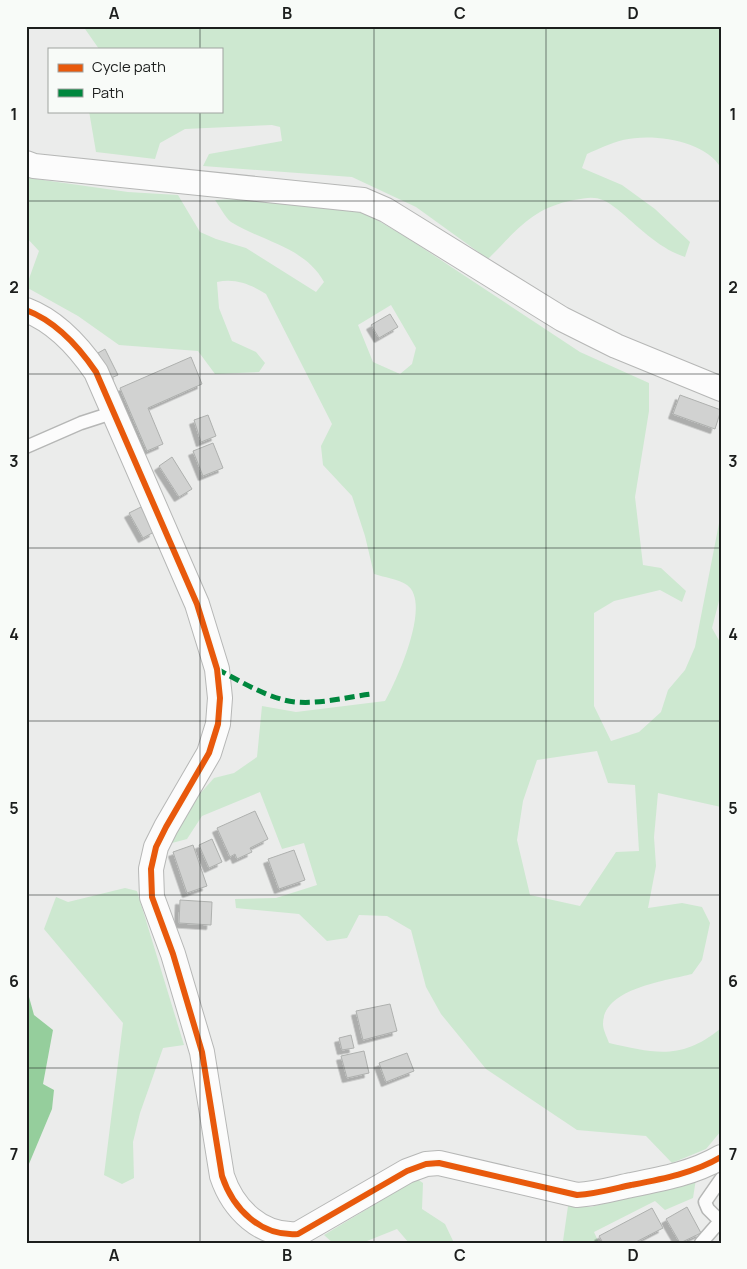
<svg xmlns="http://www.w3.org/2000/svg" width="747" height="1269" font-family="Manrope,sans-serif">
	<defs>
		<filter id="shadow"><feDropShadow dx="-4.5" dy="4.5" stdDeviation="0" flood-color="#0004"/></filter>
	</defs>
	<rect width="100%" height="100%" fill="#ebeceb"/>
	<g fill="#cde8d0" fill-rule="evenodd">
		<path d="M83,26H721V168C705,140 652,133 623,140C611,143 598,149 587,154L582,168L622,185L655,209L690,242L685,257C658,248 639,227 617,209C601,196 593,196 574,200C532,208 517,230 488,259L416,207L352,177L203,166L209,154L282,141L280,127L272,125L185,129L160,143L155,159L96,152L89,111H221V49H99Z"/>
		<path d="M26,175L36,179L128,192L178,195L200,232L216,239L246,248L316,292L324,282C305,247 263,242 231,222C225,217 220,207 215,200L239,199L357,208L409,239L580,352L649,383V411L635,497L643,565L661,568L686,591L682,602L660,590L614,601L594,613V706L611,741L639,732L661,712L668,690L685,670L695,647L721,513V593L712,628L721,644V807L658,793L654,837L656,866L648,908L682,903L702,907L710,923L702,960L692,974C666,981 603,988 603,1024C603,1030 607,1037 609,1043C654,1053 682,1061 721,1028V1131L706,1149L672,1163L646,1136L577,1130L486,1069L441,1014L426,987L411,930L387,916L359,915L347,938L327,941L299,914L236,908L235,899L276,898L317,885L304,843L282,849L260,792L202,816L187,839L172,843L188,807L214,778L234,773L257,757L262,706L296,712L385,701C397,680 432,603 407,585C399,579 383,577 374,574L365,536L352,496L323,465L321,446L332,424L266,294C250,284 235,278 217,282L219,308L232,341L256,352L265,363L259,372L215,374L198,351L119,345L78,316L26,287L39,251L26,237ZM391,305L416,348L412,364L400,374L373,362L358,325ZM597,751L608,783L635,785L639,851L616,852L580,906L530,895L517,840L523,801L537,760Z"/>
		<polygon points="125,888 137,891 184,1045 163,1048 140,1113 133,1142 134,1178 122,1184 104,1175 123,1023 44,929 56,897 68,902"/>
		<polygon points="417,1179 423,1183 422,1209 445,1224 454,1243 409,1243 397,1229 362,1243 333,1243 324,1235"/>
		<polygon points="696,1179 693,1198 665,1210 655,1201 594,1232 599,1243 563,1241 568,1206 591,1207"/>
	</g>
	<polygon fill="#95ce9c" points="26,986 34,1015 53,1030 43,1084 54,1090 52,1109 26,1171"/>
	<g fill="#d1d2d1" stroke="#aeb0ae" filter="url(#shadow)">
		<polygon points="390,314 398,327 379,338 371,325"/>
		<polygon points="105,349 118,375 111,378 98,353"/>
		<polygon points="191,357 202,384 148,408 163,444 147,451 120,388"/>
		<polygon points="680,395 721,410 715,429 673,414"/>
		<polygon points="208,415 216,436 201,442 194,420"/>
		<polygon points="213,443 223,468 203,476 193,451"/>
		<polygon points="172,457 192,489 179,497 159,466"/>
		<polygon points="141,507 154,532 143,538 129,513"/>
		<polygon points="255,811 268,839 250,848 252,852 237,859 235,854 230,857 217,828"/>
		<polygon points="212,839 222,862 209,868 199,845"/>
		<polygon points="193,845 207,886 187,893 173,852"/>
		<polygon points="294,850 305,880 279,889 268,859"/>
		<polygon points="180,900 212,902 211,925 179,923"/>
		<polygon points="390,1004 397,1031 363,1040 356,1011"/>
		<polygon points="351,1035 354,1048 342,1050 339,1038"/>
		<polygon points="364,1051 369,1073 347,1078 341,1056"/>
		<polygon points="407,1053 414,1071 386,1082 379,1063"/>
		<polygon points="687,1207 701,1233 680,1243 666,1219"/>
		<polygon points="652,1208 663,1228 634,1243 603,1243 599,1236"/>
	</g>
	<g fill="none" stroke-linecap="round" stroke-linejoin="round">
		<defs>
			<g id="service">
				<polyline points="26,447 81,423 115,412"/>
				<polyline points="720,1221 708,1209 705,1202 721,1179"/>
				<polyline points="701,1243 721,1220"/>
			</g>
			<g id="minor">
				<polyline points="26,163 34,166 363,200 386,210 562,319 616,346 721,389"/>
				<path d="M26,310C55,321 79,347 96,372L197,604L217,669L220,698L218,724L209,753L166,827L156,847L151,869L152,897L173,954L202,1052L222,1176C233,1209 261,1237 298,1234L407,1171L426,1164L439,1163L577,1195C596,1194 613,1189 631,1185C662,1179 694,1173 721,1157"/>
			</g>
		</defs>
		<use href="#service" stroke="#b6b7b6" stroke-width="15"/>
		<use href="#minor" stroke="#b6b7b6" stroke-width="26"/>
		<use href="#service" stroke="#fcfcfc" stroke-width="12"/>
		<use href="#minor" stroke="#fcfcfc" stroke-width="24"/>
		<path stroke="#00873e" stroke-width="5" stroke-dasharray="10 5" stroke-linecap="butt" d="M217,669C238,680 261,694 284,700C311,707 345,697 372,694"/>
		<defs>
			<path id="cycleway" d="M26,310C55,321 79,347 96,372L197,604L217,669L220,698L218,724L209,753L166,827L156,847L151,869L152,897L173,954L202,1052L222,1176C233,1209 261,1237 298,1234L407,1171L426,1164L439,1163L577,1195C596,1194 613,1189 631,1185C662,1179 694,1173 721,1157"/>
		</defs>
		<use href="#cycleway" stroke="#f8fbf8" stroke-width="9"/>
		<use href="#cycleway" stroke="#e8590c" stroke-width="6"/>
	</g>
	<path fill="none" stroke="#1c1e1d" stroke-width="1" stroke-opacity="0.55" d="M200,26V49M374,26V1243M546,26V1243M200,111V1243M26,201H721M26,374H721M26,548H721M26,721H721M26,895H721M26,1068H721"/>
	<rect width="747" height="1269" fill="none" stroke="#f8fbf8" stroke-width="55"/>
	<rect x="48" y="48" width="175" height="65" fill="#f8fbf8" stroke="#a0a3a0"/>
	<rect x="58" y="64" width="25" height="8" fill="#e8590c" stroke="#a0a3a0"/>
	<text x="92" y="72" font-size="15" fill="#1c1e1d">Cycle path</text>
	<rect x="58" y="89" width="25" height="8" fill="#00873e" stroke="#a0a3a0"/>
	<text x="92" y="98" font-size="15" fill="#1c1e1d">Path</text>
	<rect x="28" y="28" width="692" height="1214" fill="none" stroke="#1c1e1d" stroke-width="2"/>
	<g font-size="16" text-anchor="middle" font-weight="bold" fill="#1c1e1d">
		<text x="114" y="19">A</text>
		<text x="287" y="19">B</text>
		<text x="460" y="19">C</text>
		<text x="633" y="19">D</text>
		<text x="14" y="120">1</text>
		<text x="733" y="120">1</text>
		<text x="14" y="293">2</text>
		<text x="733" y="293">2</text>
		<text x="14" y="467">3</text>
		<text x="733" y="467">3</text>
		<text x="14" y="640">4</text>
		<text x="733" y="640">4</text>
		<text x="14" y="814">5</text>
		<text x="733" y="814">5</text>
		<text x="14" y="987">6</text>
		<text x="733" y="987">6</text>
		<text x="14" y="1160">7</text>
		<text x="733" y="1160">7</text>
		<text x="114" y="1261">A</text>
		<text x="287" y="1261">B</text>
		<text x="460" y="1261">C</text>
		<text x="633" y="1261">D</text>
	</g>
</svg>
